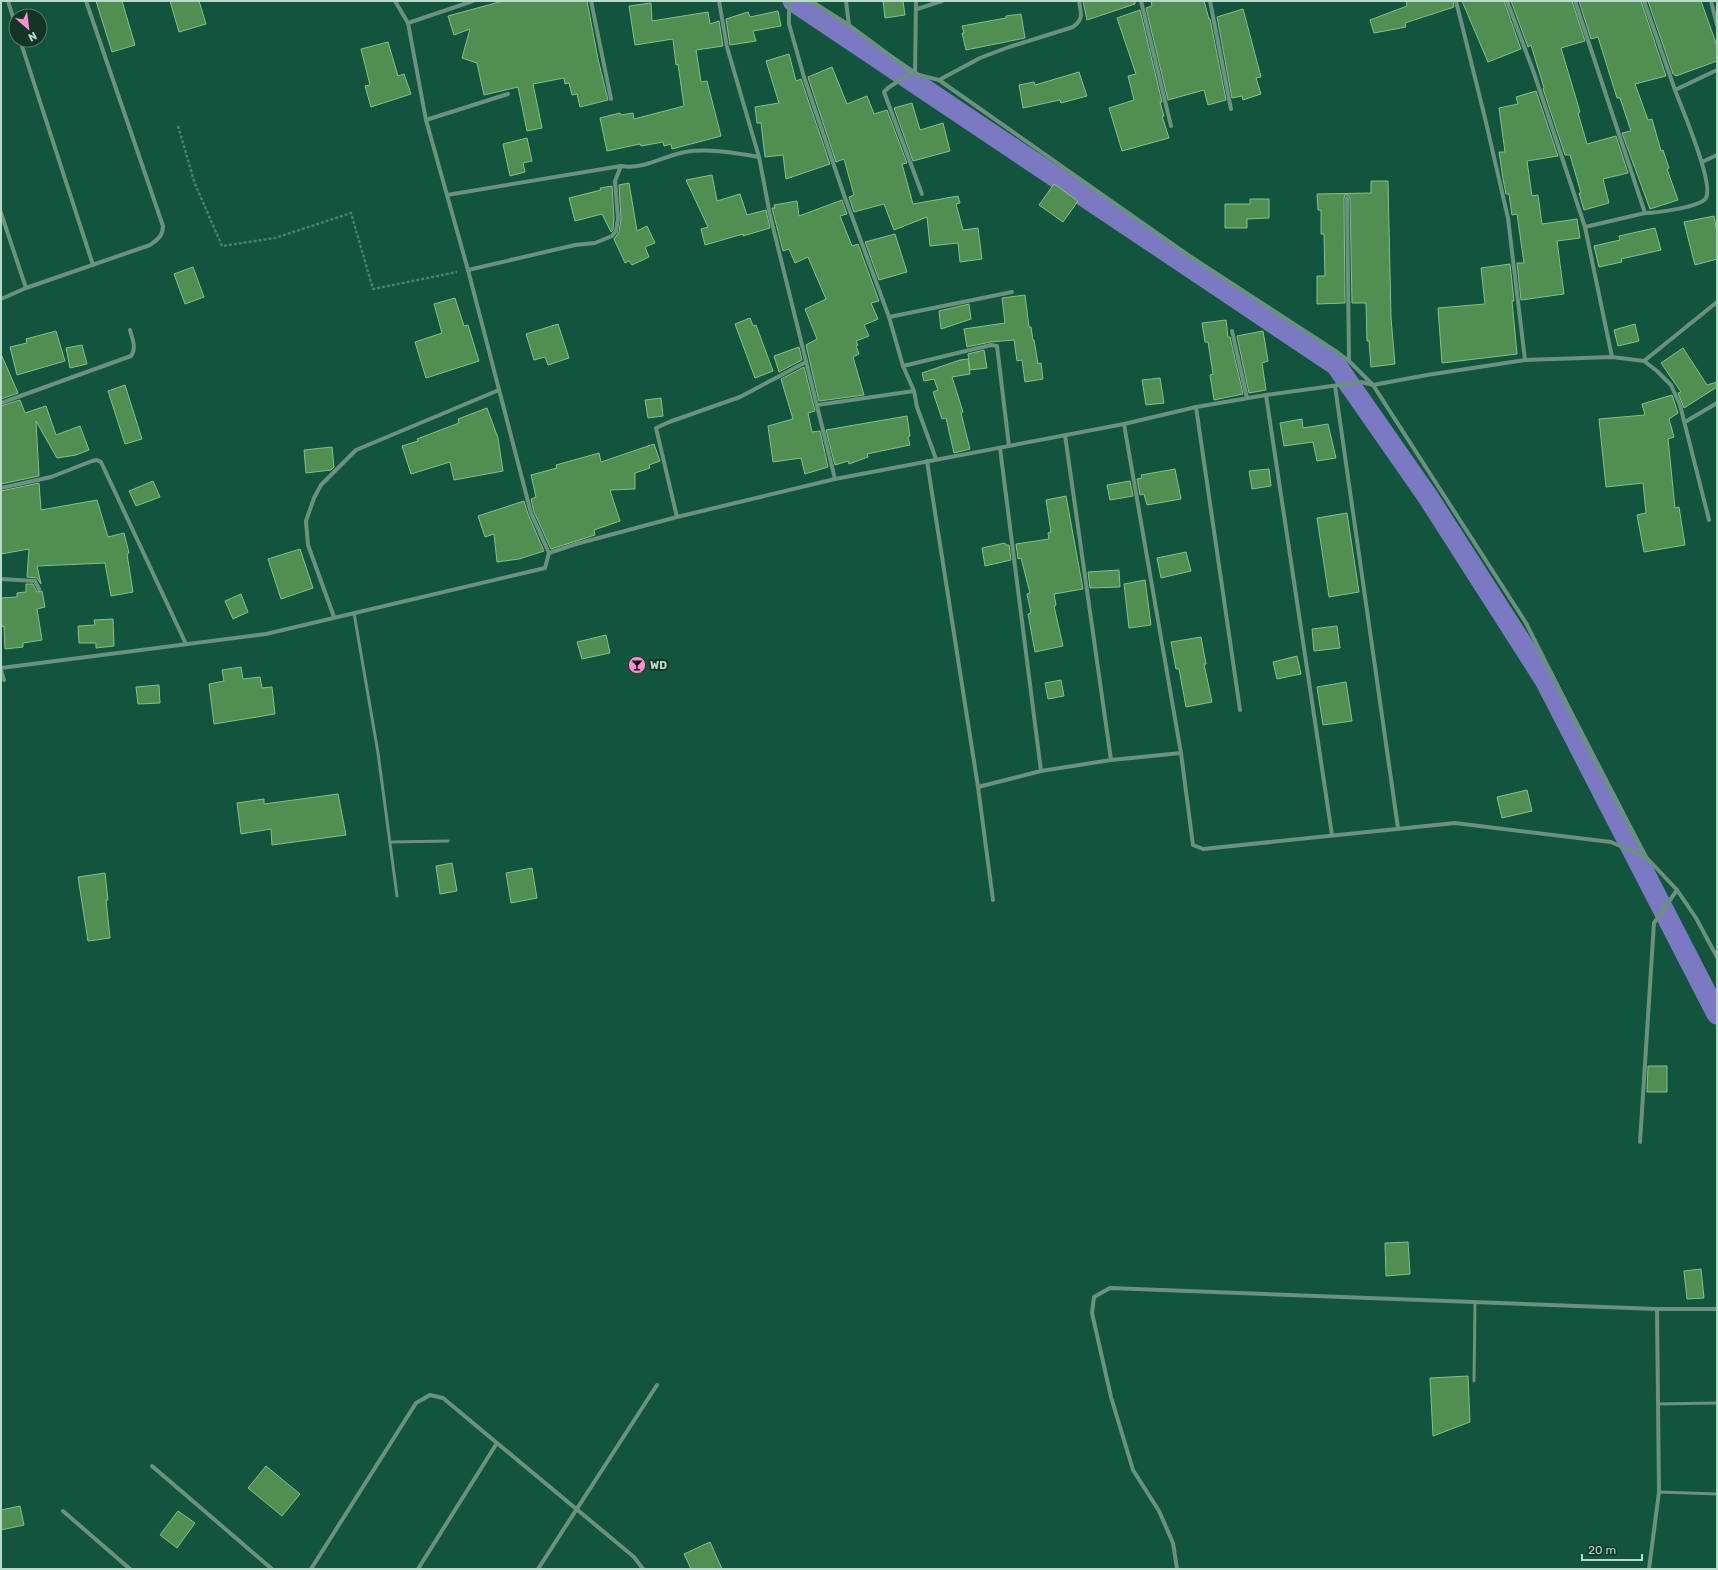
<svg xmlns="http://www.w3.org/2000/svg" width="1718" height="1570" font-family="Rubik,sans-serif">
	<rect width="100%" height="100%" fill="#12543d"/>
	<g fill="none" stroke-linecap="round" stroke-linejoin="round">
		<polyline stroke="#7c79c3" stroke-width="21" points="793,1 1336,365 1428,497 1545,680 1717,1014"/>
	</g>
	<g fill="#518e51" stroke="#89bf89">
		<polygon points="96,1 122,1 135,45 112,52"/>
		<polygon points="170,1 199,1 206,24 179,32"/>
		<polygon points="503,1 587,1 598,59 608,100 580,107 577,94 572,95 569,83 565,84 564,78 533,84 542,128 527,131 518,87 484,95 477,63 462,58 470,29 454,35 448,16"/>
		<polygon points="883,1 903,1 905,15 885,18"/>
		<polygon points="1083,1 1135,1 1135,4 1087,20"/>
		<polygon points="1151,1 1204,1 1209,19 1210,19 1226,100 1208,105 1204,90 1168,100 1146,8 1152,6"/>
		<polygon points="1406,1 1453,1 1454,7 1405,23 1406,27 1374,33 1370,20 1407,6"/>
		<polygon points="1462,1 1504,1 1521,49 1488,62"/>
		<polygon points="1511,1 1572,1 1585,41 1561,48 1580,112 1578,113 1587,144 1616,136 1628,173 1603,179 1609,203 1584,210 1579,193 1581,193 1570,155 1565,155 1543,89 1544,88 1531,45 1528,47"/>
		<polygon points="1579,1 1641,1 1666,76 1635,84 1648,120 1652,119 1661,151 1663,150 1669,168 1667,169 1678,200 1650,209 1622,133 1631,131 1620,98 1617,98 1598,37 1591,39"/>
		<polygon points="1648,1 1701,1 1717,46 1717,61 1676,76 1673,74"/>
		<polygon points="651,3 652,21 708,12 710,24 719,21 723,46 696,50 701,82 707,81 721,136 672,149 671,144 664,146 663,142 641,146 640,144 607,151 600,118 620,113 621,115 633,113 634,119 684,106 678,64 676,65 673,39 635,45 629,6"/>
		<polygon points="1243,9 1261,77 1256,78 1261,94 1243,100 1242,96 1232,98 1217,17"/>
		<polygon points="1140,10 1162,102 1160,102 1164,116 1162,116 1169,138 1122,151 1109,108 1134,100 1128,76 1136,74 1117,18"/>
		<polygon points="778,11 781,26 753,31 756,41 730,45 726,19 748,12 750,17"/>
		<polygon points="1021,14 1025,38 966,50 962,33 964,33 962,26 1006,18 1006,16"/>
		<polygon points="388,42 398,76 404,74 411,94 371,107 365,86 370,85 361,49"/>
		<polygon points="789,54 796,81 801,79 830,164 786,179 783,155 765,157 761,123 757,123 755,107 779,103 766,61"/>
		<polygon points="832,67 847,104 867,96 874,114 887,110 907,163 902,164 913,204 958,196 960,203 956,204 963,230 978,228 982,259 960,262 958,243 930,246 927,217 894,230 884,204 854,212 849,197 854,195 844,159 836,162 808,77"/>
		<polygon points="1079,72 1087,96 1061,103 1060,100 1023,108 1019,85 1034,82 1035,85"/>
		<polygon points="1536,91 1558,156 1527,161 1532,196 1538,195 1542,224 1577,219 1580,238 1557,241 1564,294 1521,300 1517,263 1524,263 1517,214 1512,215 1509,194 1506,194 1503,179 1499,152 1505,152 1499,108 1518,104 1516,97"/>
		<polygon points="912,103 920,130 943,123 950,151 913,161 894,108"/>
		<polygon points="527,138 532,161 523,163 525,172 510,176 503,144"/>
		<polygon points="712,175 717,201 740,194 747,215 766,210 770,228 743,236 743,234 705,245 701,229 708,227 686,180"/>
		<polygon points="1371,181 1388,181 1391,318 1395,364 1371,367 1369,341 1367,341 1366,303 1352,303 1350,198 1348,195 1345,195 1344,198 1345,303 1317,304 1317,276 1325,276 1324,234 1321,234 1321,210 1318,210 1317,194 1371,193"/>
		<polygon points="629,183 637,231 647,226 655,243 645,247 649,257 632,265 629,261 625,263 614,239 619,232 621,219 619,185"/>
		<polygon points="1054,184 1078,201 1063,222 1039,205"/>
		<polygon points="612,186 614,219 613,230 611,232 602,214 575,221 569,198 601,190 600,188"/>
		<polygon points="1250,199 1269,199 1269,218 1247,219 1247,228 1225,228 1225,204 1250,204"/>
		<polygon points="842,200 847,214 840,216 852,246 858,244 879,301 871,303 878,319 864,325 869,336 856,341 858,345 856,346 859,354 853,357 864,395 819,401 806,345 817,339 805,309 826,299 808,257 795,263 789,249 783,251 772,208 775,208 774,205 797,201 799,216"/>
		<polygon points="1714,216 1717,232 1717,259 1695,265 1684,222"/>
		<polygon points="1655,228 1661,250 1621,259 1622,262 1599,267 1594,246 1620,240 1619,236"/>
		<polygon points="895,234 907,272 879,280 865,242"/>
		<polygon points="1510,264 1514,301 1512,301 1517,354 1442,363 1438,308 1485,304 1481,268"/>
		<polygon points="193,267 204,297 185,304 174,274"/>
		<polygon points="1025,295 1029,327 1031,327 1033,340 1034,340 1038,364 1041,363 1043,379 1025,382 1022,360 1017,361 1014,340 990,342 967,347 964,329 1005,323 1002,298"/>
		<polygon points="455,298 464,326 468,325 479,361 426,378 415,342 442,333 434,304"/>
		<polygon points="969,304 971,319 941,329 939,311"/>
		<polygon points="750,318 753,326 756,325 773,371 755,378 735,324"/>
		<polygon points="1226,320 1228,337 1230,337 1243,394 1214,400 1210,375 1213,374 1208,342 1205,342 1202,323"/>
		<polygon points="558,324 569,358 548,365 545,357 534,360 526,334"/>
		<polygon points="1635,324 1639,341 1618,346 1614,330"/>
		<polygon points="56,331 65,361 17,375 10,347 27,343 26,339"/>
		<polygon points="1263,331 1268,361 1262,363 1266,390 1249,393 1237,336"/>
		<polygon points="82,345 87,364 70,368 66,348"/>
		<polygon points="799,347 802,360 779,372 774,356"/>
		<polygon points="1683,348 1707,385 1717,382 1717,387 1684,408 1678,393 1681,392 1661,363"/>
		<polygon points="984,350 987,368 970,370 968,354"/>
		<polygon points="1,354 18,393 1,399"/>
		<polygon points="968,359 970,374 952,377 963,412 961,413 970,449 954,453 946,418 942,419 933,392 938,390 934,379 924,381 922,373 960,360"/>
		<polygon points="804,367 815,411 808,413 812,432 820,431 828,467 805,474 801,458 773,462 768,426 793,419 781,379"/>
		<polygon points="1160,378 1164,403 1146,405 1142,380"/>
		<polygon points="125,385 142,439 125,444 108,391"/>
		<polygon points="1672,395 1678,413 1669,419 1674,437 1668,439 1675,508 1679,507 1685,545 1644,552 1637,515 1646,513 1643,483 1606,487 1599,419 1645,415 1642,404"/>
		<polygon points="661,398 663,416 648,418 645,400"/>
		<polygon points="20,400 25,413 46,406 56,435 80,426 89,450 76,455 57,458 36,421 39,476 1,484 1,406"/>
		<polygon points="487,408 498,438 503,471 454,480 450,462 411,474 402,446 418,441 417,439 459,423 458,419"/>
		<polygon points="907,416 910,436 908,437 910,445 867,454 868,457 849,464 848,461 835,465 826,430"/>
		<polygon points="1302,419 1303,428 1328,424 1336,458 1317,461 1313,442 1284,446 1280,423"/>
		<polygon points="654,444 660,461 649,465 650,468 635,473 635,489 610,490 620,521 594,530 595,535 551,549 534,512 531,499 536,497 531,475 557,468 556,465 599,453 601,462"/>
		<polygon points="332,447 334,467 331,470 306,473 304,450"/>
		<polygon points="1175,469 1181,499 1147,505 1144,494 1140,495 1137,479 1142,478 1141,475"/>
		<polygon points="1269,469 1271,486 1252,489 1249,471"/>
		<polygon points="153,481 160,497 136,506 129,491"/>
		<polygon points="1130,481 1133,496 1110,500 1107,485"/>
		<polygon points="39,483 41,510 97,500 108,537 124,533 129,553 127,554 133,592 111,596 105,563 37,566 41,584 37,578 27,577 29,549 1,554 1,491"/>
		<polygon points="1066,496 1083,589 1054,594 1056,605 1054,606 1063,646 1035,652 1028,614 1031,613 1027,594 1030,593 1021,558 1018,559 1016,544 1049,539 1048,533 1051,532 1046,500"/>
		<polygon points="524,501 528,514 544,551 519,559 497,562 494,534 485,537 478,516"/>
		<polygon points="1347,513 1359,592 1329,597 1317,518"/>
		<polygon points="1005,543 1006,545 1009,545 1011,560 985,566 982,548"/>
		<polygon points="300,549 313,588 281,599 268,559"/>
		<polygon points="1186,552 1191,571 1161,578 1157,558"/>
		<polygon points="1119,570 1120,587 1090,588 1088,572"/>
		<polygon points="1145,580 1151,625 1129,628 1124,584"/>
		<polygon points="26,584 33,584 37,592 42,591 45,607 37,609 42,640 23,643 23,647 5,649 4,626 1,627 1,598 17,597 17,593 26,592"/>
		<polygon points="241,594 248,612 233,619 225,601"/>
		<polygon points="113,619 114,646 96,648 96,643 79,643 78,626 95,625 94,620"/>
		<polygon points="1337,626 1340,648 1314,651 1312,629"/>
		<polygon points="606,635 610,653 582,659 577,642"/>
		<polygon points="1201,637 1206,664 1204,664 1212,702 1186,707 1179,669 1176,669 1171,642"/>
		<polygon points="1297,656 1301,674 1277,679 1273,662"/>
		<polygon points="241,667 243,679 260,677 262,688 272,687 275,714 214,724 209,684 224,681 222,670"/>
		<polygon points="1061,680 1064,696 1048,699 1045,683"/>
		<polygon points="1346,682 1352,721 1323,725 1317,687"/>
		<polygon points="159,685 160,703 138,704 136,687"/>
		<polygon points="1527,790 1532,811 1502,818 1497,797"/>
		<polygon points="338,794 346,835 272,845 271,829 241,834 237,803 264,799 264,804"/>
		<polygon points="452,863 457,891 440,894 436,866"/>
		<polygon points="532,868 537,898 511,903 506,873"/>
		<polygon points="105,873 108,900 106,900 110,938 88,941 78,877"/>
		<polygon points="1648,1066 1667,1066 1667,1092 1647,1092"/>
		<polygon points="1408,1242 1410,1274 1386,1276 1385,1243"/>
		<polygon points="1701,1269 1704,1298 1687,1299 1684,1271"/>
		<polygon points="1468,1376 1470,1422 1433,1436 1430,1378"/>
		<polygon points="266,1466 300,1494 282,1516 248,1488"/>
		<polygon points="20,1506 24,1525 1,1530 1,1510"/>
		<polygon points="178,1511 195,1523 177,1548 160,1535"/>
		<polygon points="710,1542 722,1569 691,1569 684,1554"/>
	</g>
	<g fill="none" stroke-linecap="round" stroke-linejoin="round">
		<polyline stroke="#49826c" stroke-width="2.5" stroke-dasharray="3 2" stroke-linecap="butt" points="178,126 195,184 222,246 275,238 351,213 373,289 457,272"/>
		<g stroke="#6b917f" stroke-width="3">
			<polyline points="354,613 378,753 397,896"/>
			<polyline points="390,842 448,841"/>
			<polyline points="1474,1381 1475,1302"/>
			<polyline points="1658,1404 1717,1403"/>
			<polyline points="1659,1492 1717,1494"/>
		</g>
		<g stroke="#6b917f" stroke-width="4">
			<polyline points="8,1 16,27"/>
			<polyline points="591,1 611,99"/>
			<polyline points="719,1 727,47 759,157 770,215 835,479"/>
			<polyline points="789,1 789,24 804,77 844,195 889,317 903,366 914,391 917,407 936,459"/>
			<polyline points="811,1 849,25 915,74 939,80 1188,255 1337,352 1349,361 1373,385 1526,623 1589,749 1646,857 1677,890 1696,918 1717,957"/>
			<polyline points="846,1 849,25"/>
			<polyline points="1141,1 1171,126"/>
			<polyline points="1210,1 1231,109"/>
			<polyline points="1456,1 1485,118 1508,218 1525,360"/>
			<polyline points="1507,1 1534,73 1585,227 1612,357"/>
			<polyline points="1575,1 1645,213 1585,227"/>
			<polyline points="1644,1 1675,90"/>
			<polyline points="1711,1 1717,25"/>
			<polyline points="917,9 942,1"/>
			<polyline points="408,23 473,1"/>
			<polyline points="20,40 93,265"/>
			<polyline points="915,74 916,1"/>
			<path d="M939,80L980,58L1009,47L1073,27C1084,19 1081,13 1079,1"/>
			<polyline points="888,88 884,92 922,194"/>
			<polyline points="426,120 508,94"/>
			<polyline points="1702,162 1717,155"/>
			<polyline points="447,195 621,166"/>
			<polyline points="1347,198 1349,361"/>
			<polyline points="1,213 26,288"/>
			<path d="M1645,213C1656,213 1701,207 1706,198C1714,183 1682,109 1675,90L1717,70"/>
			<path d="M468,270L575,245L595,243L612,236L616,231L618,219L615,181L621,166C644,170 663,156 685,152C707,148 736,153 759,157"/>
			<path d="M1,299L26,288L150,245C158,239 163,236 163,226L86,1"/>
			<polyline points="889,317 1012,292"/>
			<polyline points="1232,331 1247,398"/>
			<polyline points="1644,361 1657,371 1671,385 1680,405 1709,520"/>
			<polyline points="903,366 991,345 997,346 1009,446"/>
			<polyline points="1335,386 1398,828"/>
			<polyline points="1266,395 1332,835"/>
			<path d="M1,403L131,356C137,348 132,338 130,330"/>
			<polyline points="817,405 914,391"/>
			<polyline points="1196,407 1240,710"/>
			<polyline points="1685,422 1717,403"/>
			<polyline points="1124,424 1181,753 1193,845 1203,849 1455,823 1611,842 1645,857"/>
			<polyline points="1065,435 1111,760"/>
			<polyline points="1000,448 1041,771"/>
			<polyline points="927,461 978,787 1041,771 1111,760 1181,753"/>
			<polyline points="1,488 51,477 92,461 97,460 101,462 186,644"/>
			<polyline points="677,517 656,428 669,422 740,397 806,362"/>
			<polyline points="549,553 576,544 677,517 835,479 1124,424 1196,407 1266,395 1361,382 1373,385 1427,375 1525,360 1612,357 1644,361 1717,302"/>
			<polyline points="1,579 35,581 39,589"/>
			<polyline points="334,617 308,545 306,521 314,498 321,485 356,450 499,390"/>
			<polyline points="1,668 266,634 545,568 549,553 531,513 468,270 426,120 408,23 395,1"/>
			<polyline points="1,670 4,680"/>
			<polyline points="978,787 993,900"/>
			<polyline points="1640,1142 1654,923 1677,890"/>
			<polyline points="152,1466 272,1569"/>
			<polyline points="63,1511 130,1569"/>
			<polyline points="311,1569 416,1403 430,1395 443,1398 634,1557 643,1569"/>
			<polyline points="418,1569 497,1443"/>
			<polyline points="538,1569 657,1385"/>
			<polyline points="1177,1569 1173,1543 1159,1511 1133,1470 1111,1397 1092,1313 1094,1297 1110,1288 1657,1309 1717,1309"/>
			<polyline points="1649,1569 1659,1492 1657,1309"/>
		</g>
		<polyline stroke="#6b917f" stroke-width="4" points="888,88 912,72"/>
	</g>
	<defs>
		<symbol id="bar-disc" viewBox="-11 -11 22 22"><circle r="9.5" fill="#f790cd" stroke="#133527"/><path d="M-6-5H6L.8 .8V4.5H3.5V6h-7V4.5H-.8V.8Z" fill="#111"/></symbol>
	</defs>
	<g fill-rule="evenodd">
		<use href="#bar-disc" x="627" y="655" width="20" height="20"/>
	</g>
	<g text-anchor="middle" stroke-width="4" stroke-linejoin="round" paint-order="stroke">
		<g font-size="11" font-weight="bold" fill="#b6dcc9" stroke="#133527" text-anchor="start">
			<text x="650" y="669">WD</text>
		</g>
	</g>
	<rect width="1718" height="1570" fill="none" stroke="#b6dcc9" stroke-width="4"/>
	<g transform="translate(28 28) rotate(152)"><circle r="19" fill="#133527" stroke="#547868"/>
	<path d="M0-3L7 15L0 10L-7 15Z" fill="#f790cd"/>
	<text y="-6" font-size="11" font-weight="bold" text-anchor="middle" fill="#b6dcc9">N</text>
	</g>
	<path d="M1582 1554v6h60v-6" fill="none" stroke="#b6dcc9" stroke-width="2"/>
	<text x="1588" y="1554" font-size="12" fill="#b6dcc9" stroke="#133527" stroke-width="3" paint-order="stroke">20 m</text>
</svg>
